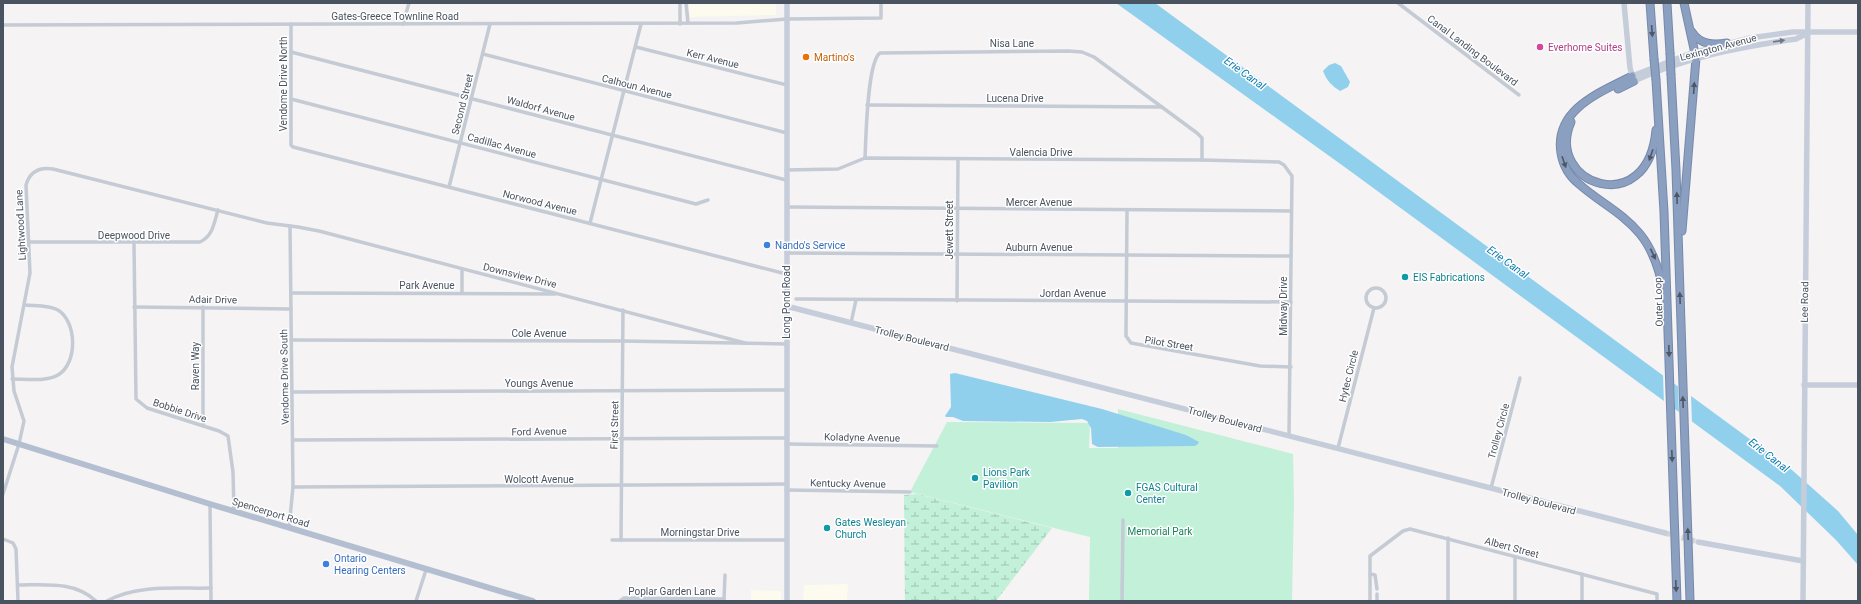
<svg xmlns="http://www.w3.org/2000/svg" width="1861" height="604" font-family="Roboto,sans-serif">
	<defs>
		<pattern id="wetland-marsh" width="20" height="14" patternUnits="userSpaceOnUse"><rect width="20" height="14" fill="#c3f0d9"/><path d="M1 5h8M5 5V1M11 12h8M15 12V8" fill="none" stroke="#a0c5b3"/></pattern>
	</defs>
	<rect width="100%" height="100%" fill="#f5f3f3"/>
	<g fill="#fdfaee">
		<polygon points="689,3 776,3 776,15 690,17"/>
		<polygon points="848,584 847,601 803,601 804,585"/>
		<polygon points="751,590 781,591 781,601 751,601"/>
	</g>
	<polygon fill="#c3f0d9" points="1118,409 1293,454 1294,502 1292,601 1089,601 1090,537 910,492 947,422 1090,423 1089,448 1118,448"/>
	<polygon fill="url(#wetland-marsh)" points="917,494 1052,528 996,601 905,601 904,495"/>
	<g fill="#90d0ed">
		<polygon points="1116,3 1155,3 1792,470 1838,511 1858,535 1858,565 1836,540 1780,486 1346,168"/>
		<path d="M1335,63L1341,66L1350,82L1348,87L1340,91C1332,86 1327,81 1323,71L1329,65Z"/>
		<polygon points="955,373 1102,409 1186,435 1199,442 1198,444 1195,446 1098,447 1092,444 1091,428 1087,421 1082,419 1050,422 963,421 953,417 946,417 945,416 951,407 950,374"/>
	</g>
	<g fill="#f5f3f3">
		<polygon points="1663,374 1674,382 1675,412 1664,404"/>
		<polygon points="1678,385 1691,395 1692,424 1679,415"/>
	</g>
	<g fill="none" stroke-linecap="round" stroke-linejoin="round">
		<polyline stroke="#d3d3d6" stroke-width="5.5" stroke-dasharray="5.5 3" stroke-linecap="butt" points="1665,533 1698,542"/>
		<defs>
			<g id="highway">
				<polyline points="1650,3 1654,59"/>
				<polyline points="1667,3 1670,53"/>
				<path d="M1692,32C1700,45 1714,45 1727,43"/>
				<polyline points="1671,75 1676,170 1690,601"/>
				<path d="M1632,76C1601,92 1554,109 1561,153C1563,165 1569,176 1579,184C1599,202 1623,213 1640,234C1654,251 1660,272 1664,293"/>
				<polyline points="1656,80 1664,212 1677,601"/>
				<polyline points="1618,89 1634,81"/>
				<path d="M1571,122C1544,184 1648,221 1656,130"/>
				<polyline points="1682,231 1696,58 1684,3"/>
			</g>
		</defs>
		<use href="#highway" stroke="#768aac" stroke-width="9"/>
		<g stroke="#c4cbd4" stroke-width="3.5">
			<polyline points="686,3 688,23"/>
			<polyline points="1398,3 1519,95"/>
			<polyline points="291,24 291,145 293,147 786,274"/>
			<polyline points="403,24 409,3"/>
			<polyline points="680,24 680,3"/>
			<polyline points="3,25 737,23 787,19 881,18 881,3"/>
			<polyline points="636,47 787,85"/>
			<polyline points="291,52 786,180"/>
			<polyline points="483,54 787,133"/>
			<polyline points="291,99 696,204 708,200"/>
			<polyline points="867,105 1162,107"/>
			<path d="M865,158C866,139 867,62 880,53L1068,51L1082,52L1094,57L1197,133L1202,138V160"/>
			<polyline points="786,170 838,169 865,158 1202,160 1279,162 1284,165 1292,176 1289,436"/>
			<polyline points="449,187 490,24"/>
			<polyline points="787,207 1291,211"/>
			<polyline points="1127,211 1126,331 1126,336 1131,343 1260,366 1291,367"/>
			<polyline points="590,223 641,24"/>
			<path d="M30,242H200C213,236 214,223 218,210"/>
			<polyline points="134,244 136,399 147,408 219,431 228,436 233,472 234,511"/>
			<polyline points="786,253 1291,256"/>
			<circle cx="1376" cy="298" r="10"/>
			<polyline points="291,293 555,294"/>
			<polyline points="462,293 462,269"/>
			<polyline points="796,299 1291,302"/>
			<polyline points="957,301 958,159"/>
			<polyline points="134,307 291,309"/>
			<polyline points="203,307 203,426"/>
			<polyline points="851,323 856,300"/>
			<polyline points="291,340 623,341 786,344"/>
			<path d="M12,379C26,379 46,382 58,375C78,363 77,322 58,310C49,305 35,306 25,305"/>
			<polyline points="292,392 786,390"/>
			<polyline points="293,440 786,438"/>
			<polyline points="786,444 937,446"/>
			<polyline points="1338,448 1374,308"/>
			<polyline points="293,487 787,484"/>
			<polyline points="1491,488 1520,378"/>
			<polyline points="786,490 910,492"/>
			<path d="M3,494L19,444L24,421L14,391L12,367L30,273L26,185C30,171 40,167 53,169L267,223L298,227L319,231L745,343"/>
			<polyline points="210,504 211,601"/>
			<polyline points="289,528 293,487 290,226"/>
			<polyline points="3,539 13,543 16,549 18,601"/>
			<polyline points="612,540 787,540"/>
			<polyline points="621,540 623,310"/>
			<polyline points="1370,574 1375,575 1377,589"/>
			<path d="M18,585C46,585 74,581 96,601"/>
			<polyline points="724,600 725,575"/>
			<path d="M107,601C137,584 177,589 211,588"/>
			<polyline points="416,601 426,570"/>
			<polyline points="620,601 624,598 724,599"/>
			<polyline points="1122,601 1123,520"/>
			<polyline points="1370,601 1370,556 1403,531 1410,529 1657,594 1657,601"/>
			<polyline points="1377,601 1377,594"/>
			<polyline points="1448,601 1448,538"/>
			<polyline points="1515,601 1515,557"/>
			<polyline points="1582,601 1582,574"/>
		</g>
		<g stroke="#c6cdda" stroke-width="5.5">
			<polyline points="787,3 787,601"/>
			<path d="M1624,3L1630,68L1634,81C1686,57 1740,47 1796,39L1808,33"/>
			<polyline points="1632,76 1689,54 1750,38 1793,32 1858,32"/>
			<polyline points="786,306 1665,533"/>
			<polyline points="1804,385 1858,385"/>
			<polyline points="1698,542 1803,561"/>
			<polyline points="1803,601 1808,3"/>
		</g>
		<polyline stroke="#b3bfd0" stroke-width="6" points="3,439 210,504 533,601"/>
		<use href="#highway" stroke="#8b9fc0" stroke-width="7"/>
		<defs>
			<g id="highway-bridge">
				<polyline points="1670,53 1671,75"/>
				<polyline points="1654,59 1656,80"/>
			</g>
		</defs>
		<use href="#highway-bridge" stroke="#768aac" stroke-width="9" stroke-linecap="butt"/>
		<use href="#highway-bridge" stroke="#8b9fc0" stroke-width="7"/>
	</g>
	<defs><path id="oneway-solid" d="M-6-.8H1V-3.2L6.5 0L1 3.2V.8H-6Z"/></defs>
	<g fill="#4d5765">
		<use href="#oneway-solid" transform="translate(1652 31) rotate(86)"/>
		<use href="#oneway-solid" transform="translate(1694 88) rotate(-86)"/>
		<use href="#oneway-solid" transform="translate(1651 155) rotate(109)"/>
		<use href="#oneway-solid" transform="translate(1564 162) rotate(71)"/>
		<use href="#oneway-solid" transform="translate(1677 198) rotate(-92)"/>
		<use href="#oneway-solid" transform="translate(1653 254) rotate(65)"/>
		<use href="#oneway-solid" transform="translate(1680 298) rotate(-92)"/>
		<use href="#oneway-solid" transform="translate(1669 351) rotate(88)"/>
		<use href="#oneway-solid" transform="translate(1683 402) rotate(-92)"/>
		<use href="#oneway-solid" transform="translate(1672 456) rotate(88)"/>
		<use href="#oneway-solid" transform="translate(1688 534) rotate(-92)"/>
		<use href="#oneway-solid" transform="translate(1676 586) rotate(88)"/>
	</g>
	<use fill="#6f7885" href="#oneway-solid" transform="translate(1779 41) rotate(-8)"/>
	<circle fill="#d1479c" stroke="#fff" stroke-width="1.5" cx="1540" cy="47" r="4"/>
	<circle fill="#e8710a" stroke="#fff" stroke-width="1.5" cx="806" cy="57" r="4"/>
	<g fill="#3f7fe0" stroke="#fff" stroke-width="1.5">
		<circle cx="767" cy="245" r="4"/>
		<circle cx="326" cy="564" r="4"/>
	</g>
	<g fill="#0f9aa8" stroke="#fff" stroke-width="1.5">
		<circle cx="1405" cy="277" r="4"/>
		<circle cx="975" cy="478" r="4"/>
		<circle cx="1128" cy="493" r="4"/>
		<circle cx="827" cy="528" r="4"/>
	</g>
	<g text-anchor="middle" stroke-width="3" stroke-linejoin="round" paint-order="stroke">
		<g font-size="10" fill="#4a5360" stroke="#fff">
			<text x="395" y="20">Gates-Greece Townline Road</text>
			<text x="1012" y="47">Nisa Lane</text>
			<text transform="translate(1718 47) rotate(-15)" y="4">Lexington Avenue</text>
			<text transform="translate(1473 50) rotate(37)" y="4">Canal Landing Boulevard</text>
			<text transform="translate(713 58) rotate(14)" y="4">Kerr Avenue</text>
			<text transform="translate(283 84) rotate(-90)" y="4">Vendome Drive North</text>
			<text transform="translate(637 86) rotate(14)" y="4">Calhoun Avenue</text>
			<text x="1015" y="102">Lucena Drive</text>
			<text transform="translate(462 104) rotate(-76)" y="4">Second Street</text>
			<text transform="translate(541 108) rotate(15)" y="4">Waldorf Avenue</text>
			<text transform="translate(502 145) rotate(15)" y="4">Cadillac Avenue</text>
			<text x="1041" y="156">Valencia Drive</text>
			<text transform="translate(540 202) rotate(14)" y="4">Norwood Avenue</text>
			<text x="1039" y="206">Mercer Avenue</text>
			<text transform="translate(20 225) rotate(-93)" y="4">Lightwood Lane</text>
			<text transform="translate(949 230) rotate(-90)" y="4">Jewett Street</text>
			<text x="134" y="239">Deepwood Drive</text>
			<text x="1039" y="251">Auburn Avenue</text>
			<text transform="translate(520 275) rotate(14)" y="4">Downsview Drive</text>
			<text x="427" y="289">Park Avenue</text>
			<text x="1073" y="297">Jordan Avenue</text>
			<text transform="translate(213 299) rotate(1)" y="4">Adair Drive</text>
			<text transform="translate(786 302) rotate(-90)" y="4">Long Pond Road</text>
			<text transform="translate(1658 302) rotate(-92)" y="4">Outer Loop</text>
			<text transform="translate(1804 302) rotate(-89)" y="4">Lee Road</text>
			<text transform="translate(1283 306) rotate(-90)" y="4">Midway Drive</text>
			<text x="539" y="337">Cole Avenue</text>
			<text transform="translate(912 338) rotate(14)" y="4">Trolley Boulevard</text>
			<text transform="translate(1169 343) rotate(9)" y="4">Pilot Street</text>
			<text transform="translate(195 366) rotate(-90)" y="4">Raven Way</text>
			<text transform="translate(1348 376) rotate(-76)" y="4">Hytec Circle</text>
			<text transform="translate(284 377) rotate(-91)" y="4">Vendome Drive South</text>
			<text x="539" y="387">Youngs Avenue</text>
			<text transform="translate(180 410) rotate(18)" y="4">Bobbie Drive</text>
			<text transform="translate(1225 419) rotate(15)" y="4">Trolley Boulevard</text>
			<text transform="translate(614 425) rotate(-89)" y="4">First Street</text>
			<text transform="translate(539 431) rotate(-1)" y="4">Ford Avenue</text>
			<text transform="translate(1498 431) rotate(-75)" y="4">Trolley Circle</text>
			<text transform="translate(862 437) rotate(1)" y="4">Koladyne Avenue</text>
			<text x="539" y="483">Wolcott Avenue</text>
			<text transform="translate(848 483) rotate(1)" y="4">Kentucky Avenue</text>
			<text transform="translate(1539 501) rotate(15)" y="4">Trolley Boulevard</text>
			<text transform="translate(271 512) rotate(17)" y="4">Spencerport Road</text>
			<text x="700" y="536">Morningstar Drive</text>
			<text transform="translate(1512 547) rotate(15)" y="4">Albert Street</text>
			<text x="672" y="595">Poplar Garden Lane</text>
		</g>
		<g font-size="10" fill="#b23c85" stroke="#fff" text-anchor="start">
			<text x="1548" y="51">Everhome Suites</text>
		</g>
		<g font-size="10" fill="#c56008" stroke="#fff" text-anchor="start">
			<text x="814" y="61">Martino's</text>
		</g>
		<g font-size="10" fill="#366cbe" stroke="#fff" text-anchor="start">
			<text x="775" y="249">Nando's Service</text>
			<text x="334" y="562">Ontario<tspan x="334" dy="12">Hearing Centers</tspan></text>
		</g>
		<g font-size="10" fill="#0d838f" stroke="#fff" text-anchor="start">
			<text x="1413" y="281">EIS Fabrications</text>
			<text x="983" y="476">Lions Park<tspan x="983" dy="12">Pavilion</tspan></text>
			<text x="1136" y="491">FGAS Cultural<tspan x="1136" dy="12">Center</tspan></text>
			<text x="835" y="526">Gates Wesleyan<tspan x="835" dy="12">Church</tspan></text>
		</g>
		<g font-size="10" fill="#18845a" stroke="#fff">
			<text x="1160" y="535">Memorial Park</text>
		</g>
		<g font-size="11" font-style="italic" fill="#0d7cb0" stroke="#fff">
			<text transform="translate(1245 73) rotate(36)" y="4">Erie Canal</text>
			<text transform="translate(1508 262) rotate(36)" y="4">Erie Canal</text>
			<text transform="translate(1769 455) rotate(38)" y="4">Erie Canal</text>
		</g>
	</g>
	<rect width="1861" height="604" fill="none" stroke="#4a5360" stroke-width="8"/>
</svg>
